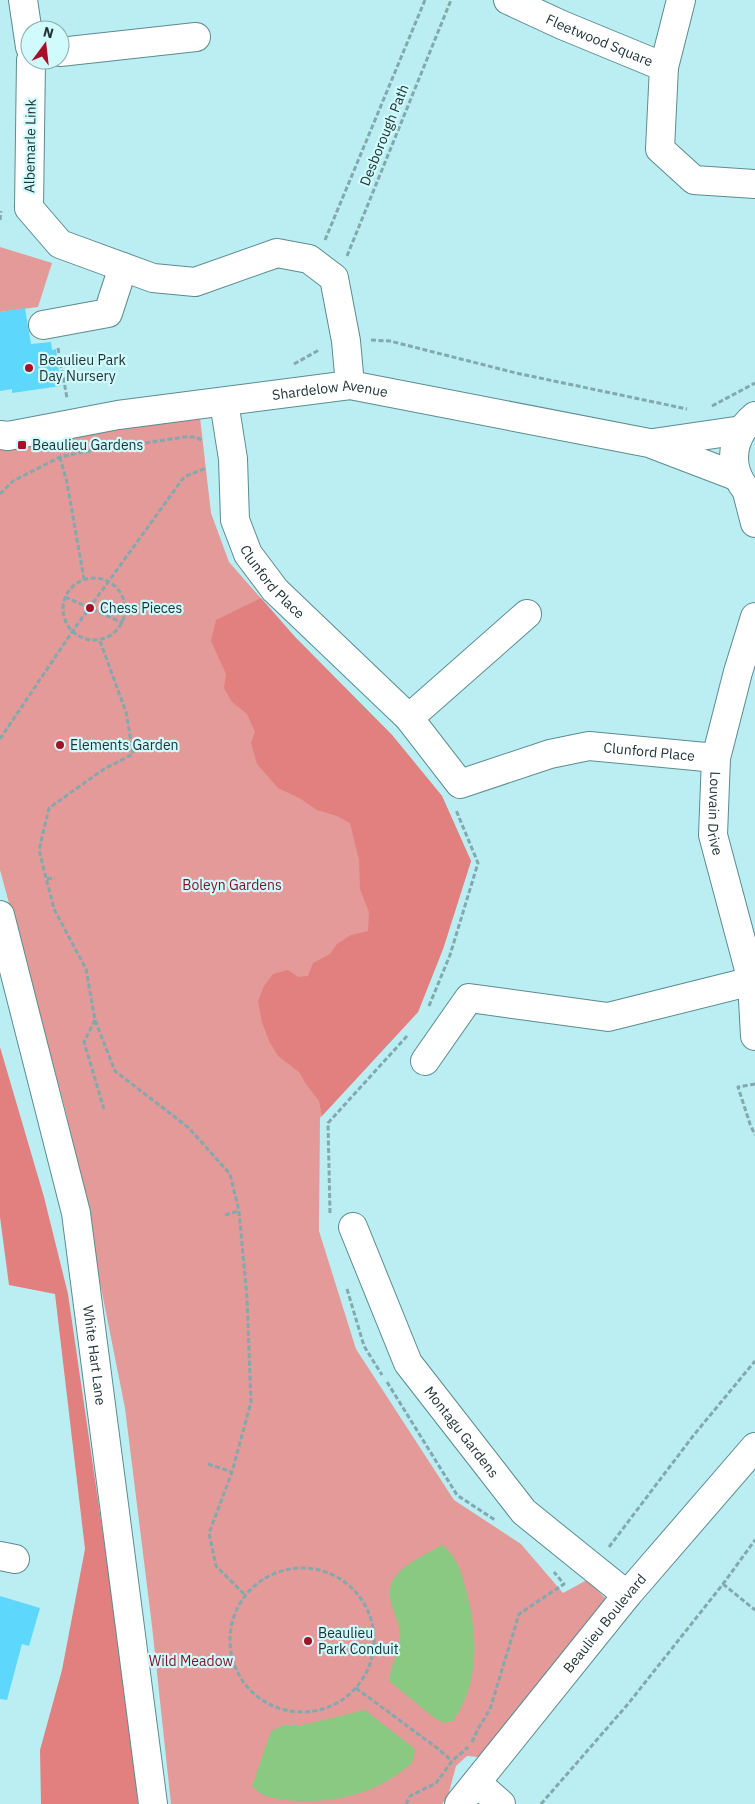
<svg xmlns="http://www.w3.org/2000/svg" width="755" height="1804" font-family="'IBM Plex Sans',sans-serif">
	<rect width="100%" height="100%" fill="#bbeef2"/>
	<g fill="#e49a98">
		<polygon points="0,247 52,263 38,307 0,312"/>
		<polygon points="199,409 211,513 229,562 295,637 392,735 442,796 471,861 443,949 418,1012 320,1118 319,1231 356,1349 454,1500 521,1544 563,1593 587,1580 608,1601 489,1749 478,1757 467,1756 456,1766 448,1796 442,1804 171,1804 152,1626 125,1408 66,1112 0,870 0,450 7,444"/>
	</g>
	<g fill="#e1807f">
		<polygon points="261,598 295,637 392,735 442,796 471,861 443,949 418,1012 322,1116 319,1101 306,1084 299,1072 278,1056 269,1041 262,1022 258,1001 264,986 273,974 288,970 298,977 308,976 313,963 330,954 337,944 351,935 368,931 369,912 360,889 359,860 350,823 337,816 317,810 301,799 278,788 257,764 251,743 255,732 247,714 232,702 224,688 226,674 211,641 216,620"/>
		<polygon points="0,1047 44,1197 68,1294 129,1713 138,1804 41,1804 40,1750 62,1670 85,1549 55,1294 9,1285 0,1217"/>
	</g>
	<g fill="#89c981">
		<path d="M442,1545C456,1555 461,1571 465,1587C478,1631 481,1681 453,1721L443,1723L432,1716L389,1681C390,1665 400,1652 400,1636C400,1623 393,1612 390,1599C384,1571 422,1557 442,1545Z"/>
		<path d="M365,1710L415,1749C414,1753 414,1760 411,1764C408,1767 402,1770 399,1773C367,1797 325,1804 286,1800C270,1797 264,1798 252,1786L271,1731L283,1726H298Z"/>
	</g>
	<g fill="#5ed7fd">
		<polygon points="25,308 31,344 51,342 52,350 56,349 61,386 12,393 12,389 0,391 0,312"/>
		<polygon points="0,1596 40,1608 29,1646 22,1644 7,1700 0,1699"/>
	</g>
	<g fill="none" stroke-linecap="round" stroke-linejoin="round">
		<defs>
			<g id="minor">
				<polyline points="23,0 30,47"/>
				<path id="s1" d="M508,0L562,25L664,67L660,149L694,180L755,184"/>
				<polyline points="60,52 196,37"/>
				<polyline points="31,60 29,208 60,244 153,278 195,282 277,253 309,259 334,278 346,341 350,385"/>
				<polyline points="664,67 681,0"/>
				<polyline points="43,325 108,313 123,267"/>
				<path id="s2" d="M224,402L233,459L235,520L248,554L275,590L409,718L460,784L550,754L589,746L716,758"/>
				<path d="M755,416C728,439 726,475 755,498"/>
				<path id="s3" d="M0,435L8,436L118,415L350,385L649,443L738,477"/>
				<polyline points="653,443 742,430"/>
				<polyline points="747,492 755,523"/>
				<path id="s4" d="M755,617L738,672L716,758L713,835L752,981L755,1036"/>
				<polyline points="409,718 527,614"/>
				<path id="s5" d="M0,915L76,1213L153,1804"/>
				<polyline points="425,1061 469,998 608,1017 752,981"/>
				<path id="s6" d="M353,1227L408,1363L524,1512L627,1595"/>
				<polyline points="0,1556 15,1559"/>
				<polyline points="477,1783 501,1804"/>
				<path id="s7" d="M459,1804L627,1595L755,1447"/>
			</g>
		</defs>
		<use href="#minor" stroke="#5b8c8f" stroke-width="30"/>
		<g stroke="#82a9ad" stroke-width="3" stroke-dasharray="5 2.5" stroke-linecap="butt">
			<polyline points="0,220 1,211"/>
			<polyline points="325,240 425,0"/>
			<polyline points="347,256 451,0"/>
			<polyline points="371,340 390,341 516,373 687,409"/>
			<polyline points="58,348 67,398"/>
			<polyline points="294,364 319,350"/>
			<polyline points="712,406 755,383"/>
			<polyline points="60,457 67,483 84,579"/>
			<polyline points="0,494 13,481 60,457 79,453 184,437 196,437 203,441"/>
			<circle cx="94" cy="609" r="31"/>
			<polyline points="65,597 123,623"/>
			<polyline points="100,641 126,712 133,754 104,769 49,808 39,850 54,909 86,969 95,1020 115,1071 189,1128 230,1174 239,1211 247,1298 251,1402 232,1472 209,1533 216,1566 245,1595"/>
			<polyline points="0,739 72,632 184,477 206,468"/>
			<polyline points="47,879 55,878"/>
			<polyline points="429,1006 450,955 478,863 456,810"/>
			<polyline points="95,1020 84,1042 104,1109"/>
			<polyline points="755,1084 738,1087 750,1124 755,1135"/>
			<polyline points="330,1213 328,1123 408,1035"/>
			<polyline points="225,1215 239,1211"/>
			<polyline points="347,1289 364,1346 382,1375"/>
			<polyline points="387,1382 457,1495 495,1520"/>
			<polyline points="208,1464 232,1472"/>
			<polyline points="609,1547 693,1436 755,1361"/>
			<circle cx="302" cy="1640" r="72"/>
			<polyline points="723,1584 755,1610"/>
			<polyline points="356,1688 437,1748 452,1761"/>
			<polyline points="472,1742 478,1729 490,1709 519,1614 564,1584 554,1572"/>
			<polyline points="406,1804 410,1796 436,1783 452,1761 468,1747"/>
			<polyline points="541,1804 628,1704 723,1584 755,1540"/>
		</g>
		<use href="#minor" stroke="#fff" stroke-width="28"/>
	</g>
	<g fill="#a81028" stroke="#d0fafc" stroke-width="2">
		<circle cx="29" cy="368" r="5"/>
		<rect x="17" y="440" width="10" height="10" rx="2.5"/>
		<circle cx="90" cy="608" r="5"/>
		<circle cx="60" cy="745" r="5"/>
		<circle cx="308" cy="1641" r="5"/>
	</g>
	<g text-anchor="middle" stroke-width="4.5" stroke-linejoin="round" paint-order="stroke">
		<g font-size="14" fill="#203436" stroke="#d0fafc">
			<text dy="5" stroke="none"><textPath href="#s1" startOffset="100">Fleetwood Square</textPath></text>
			<text transform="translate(384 135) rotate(-68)" y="5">Desborough Path</text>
			<text transform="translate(30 146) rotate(-89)" y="5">Albemarle Link</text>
			<text dy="5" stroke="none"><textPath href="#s3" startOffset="334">Shardelow Avenue</textPath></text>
			<text dy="5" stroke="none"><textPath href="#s2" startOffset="192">Clunford Place</textPath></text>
			<text dy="5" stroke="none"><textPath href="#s2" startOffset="664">Clunford Place</textPath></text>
			<text dy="5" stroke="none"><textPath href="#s4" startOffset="202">Louvain Drive</textPath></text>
			<text dy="5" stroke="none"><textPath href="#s5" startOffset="451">White Hart Lane</textPath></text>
			<text dy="5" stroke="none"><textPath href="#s6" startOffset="234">Montagu Gardens</textPath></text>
			<text dy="5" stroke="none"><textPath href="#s7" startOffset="232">Beaulieu Boulevard</textPath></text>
		</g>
		<g font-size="14" fill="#203436" stroke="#d0fafc" text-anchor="start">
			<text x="39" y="365">Beaulieu Park<tspan x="39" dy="16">Day Nursery</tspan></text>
			<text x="32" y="450">Beaulieu Gardens</text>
			<text x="100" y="613">Chess Pieces</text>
			<text x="70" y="750">Elements Garden</text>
			<text x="318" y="1638">Beaulieu<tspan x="318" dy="16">Park Conduit</tspan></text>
		</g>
		<g font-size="14" fill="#850e1f" stroke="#d0fafc">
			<text x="232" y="890">Boleyn Gardens</text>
			<text x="191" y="1666">Wild Meadow</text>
		</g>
	</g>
	<g transform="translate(45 45) rotate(15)"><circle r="24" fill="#d0fafc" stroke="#8aabad"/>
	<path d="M0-4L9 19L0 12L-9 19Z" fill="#a81028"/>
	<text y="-8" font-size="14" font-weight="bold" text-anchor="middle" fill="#203436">N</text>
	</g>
</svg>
